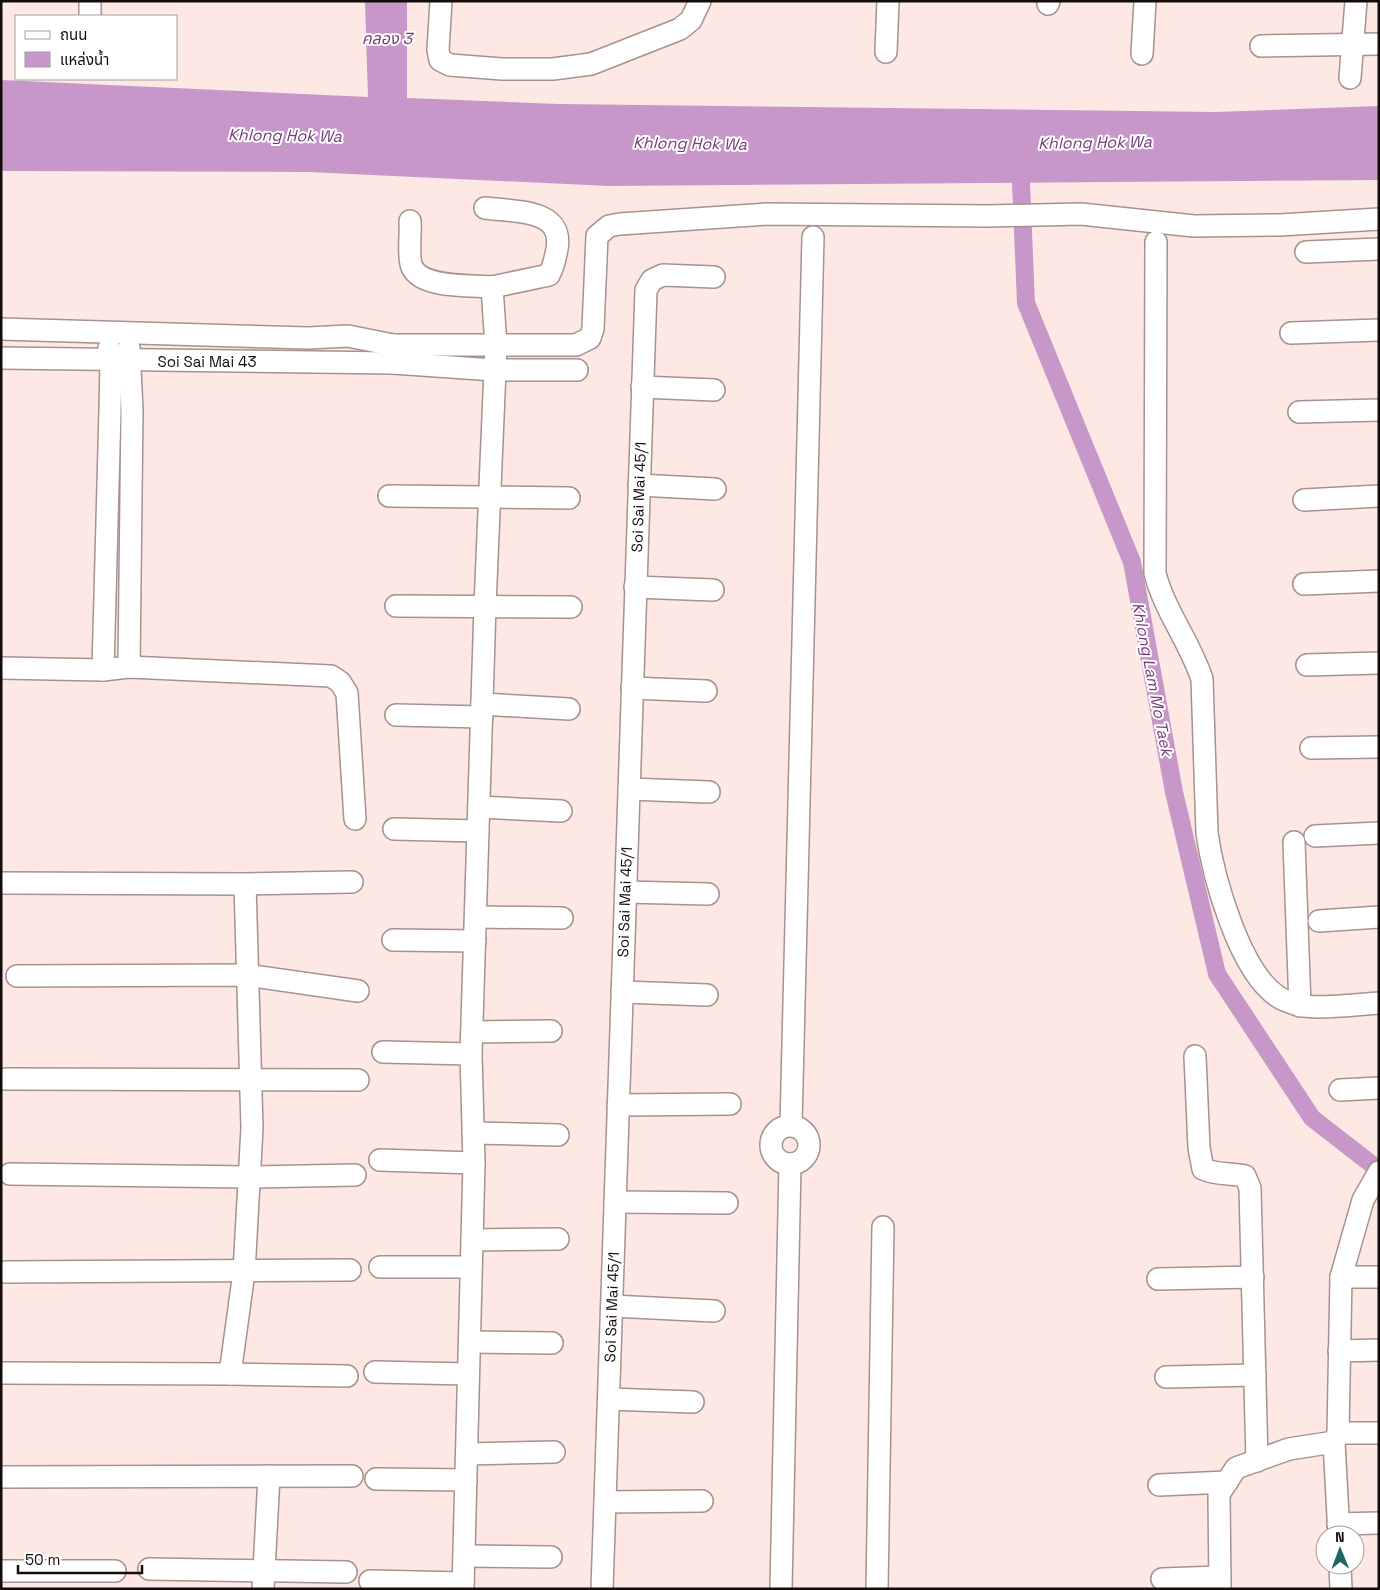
<svg xmlns="http://www.w3.org/2000/svg" width="1380" height="1590" font-family="'Space Grotesk','Noto Sans Thai',sans-serif">
	<rect width="100%" height="100%" fill="#fee8e4"/>
	<polygon fill="#c797c9" points="365,1 407,1 407,98 559,104 1214,112 1379,106 1379,180 609,186 309,172 1,171 1,80 368,97"/>
	<g fill="none" stroke-linecap="round" stroke-linejoin="round">
		<polyline stroke="#c797c9" stroke-width="18" points="1020,159 1026,303 1132,562 1174,792 1217,974 1312,1118 1379,1170"/>
		<defs>
			<g id="minor">
				<polyline points="90,1 90,16"/>
				<polyline points="441,1 438,50 440,60 450,65 502,69 553,69 591,64 680,29 691,20 700,1"/>
				<polyline points="1048,4 1049,1"/>
				<polyline points="1261,46 1379,44"/>
				<polyline points="886,52 888,1"/>
				<polyline points="1142,54 1145,1"/>
				<polyline points="1350,78 1356,1"/>
				<path d="M410,221C411,235 408,252 411,264C417,289 471,285 492,287"/>
				<path d="M1156,242L1155,573C1164,610 1190,642 1202,679L1207,833C1213,876 1239,970 1277,996C1282,1000 1292,1003 1298,1005C1315,1010 1359,1004 1379,1003"/>
				<polyline points="1306,252 1379,249"/>
				<polyline points="1,329 308,338 348,336 393,345 576,345 590,338 593,329 597,236 609,226 620,224 767,214 989,216 1081,214 1194,226 1280,225 1379,219"/>
				<polyline points="1291,333 1379,330"/>
				<polyline points="1,358 393,363 393,345"/>
				<polyline points="393,363 494,370 577,370"/>
				<polyline points="642,387 714,390"/>
				<polyline points="1299,412 1379,410"/>
				<polyline points="639,485 715,489"/>
				<polyline points="389,496 569,498"/>
				<polyline points="1304,500 1379,496"/>
				<polyline points="1304,584 1379,581"/>
				<polyline points="635,587 713,590"/>
				<polyline points="396,606 571,607"/>
				<polyline points="1307,665 1379,663"/>
				<polyline points="129,667 132,410 129,348"/>
				<polyline points="1,668 103,670 129,667 331,676 340,682 347,693 355,819"/>
				<polyline points="103,670 110,410 111,361 109,348"/>
				<polyline points="632,688 706,691"/>
				<polyline points="482,704 569,709"/>
				<polyline points="396,715 482,717"/>
				<polyline points="1311,748 1379,747"/>
				<polyline points="629,789 709,792"/>
				<polyline points="479,807 561,811"/>
				<polyline points="394,829 478,831"/>
				<polyline points="1315,836 1379,833"/>
				<polyline points="1294,842 1300,1006"/>
				<polyline points="1,883 245,884 352,882"/>
				<polyline points="626,892 708,894"/>
				<polyline points="476,917 562,918"/>
				<polyline points="1319,921 1379,917"/>
				<polyline points="393,940 475,941"/>
				<polyline points="17,976 246,975 358,991"/>
				<polyline points="622,992 707,995"/>
				<polyline points="472,1032 551,1031"/>
				<polyline points="383,1052 471,1054"/>
				<path d="M1195,1056L1199,1148L1203,1169C1217,1175 1230,1173 1245,1176L1250,1188L1257,1461"/>
				<polyline points="6,1079 358,1080"/>
				<polyline points="1340,1090 1379,1088"/>
				<polyline points="618,1105 730,1104"/>
				<polyline points="791,1125 813,237"/>
				<circle cx="790" cy="1145" r="19"/>
				<polyline points="473,1133 558,1135"/>
				<polyline points="380,1160 474,1163"/>
				<polyline points="10,1174 250,1177 355,1175"/>
				<polyline points="615,1202 727,1203"/>
				<polyline points="472,1240 558,1239"/>
				<polyline points="380,1267 471,1267"/>
				<polyline points="6,1272 350,1270"/>
				<polyline points="1341,1277 1379,1277"/>
				<polyline points="1158,1279 1253,1277"/>
				<polyline points="612,1306 714,1311"/>
				<polyline points="470,1342 552,1343"/>
				<polyline points="1339,1351 1379,1350"/>
				<polyline points="375,1372 468,1374"/>
				<polyline points="1,1373 230,1374 244,1272 252,1128 245,884"/>
				<polyline points="230,1374 347,1376"/>
				<polyline points="1166,1377 1255,1375"/>
				<polyline points="609,1399 693,1402"/>
				<polyline points="1338,1433 1379,1433"/>
				<polyline points="1334,1442 1339,1535"/>
				<polyline points="467,1454 554,1452"/>
				<polyline points="1,1477 352,1476"/>
				<polyline points="376,1479 466,1480"/>
				<polyline points="1159,1485 1227,1482"/>
				<polyline points="605,1502 702,1501"/>
				<polyline points="1338,1524 1379,1523"/>
				<polyline points="464,1556 551,1557"/>
				<polyline points="1340,1565 1341,1589"/>
				<polyline points="149,1569 346,1572"/>
				<polyline points="1,1571 115,1571"/>
				<polyline points="1162,1579 1220,1577"/>
				<polyline points="370,1581 463,1583"/>
				<polyline points="263,1589 269,1476"/>
				<path d="M463,1589L474,1163L471,1054L485,606L496,346L492,287L549,275C554,266 555,259 557,249C564,208 514,212 485,208"/>
				<polyline points="602,1589 646,290 652,280 663,275 714,277"/>
				<polyline points="781,1589 790,1164"/>
				<polyline points="877,1589 883,1227"/>
				<polyline points="1220,1589 1219,1494 1236,1468 1289,1449 1334,1442 1338,1433 1341,1277 1363,1200 1379,1172"/>
			</g>
		</defs>
		<use href="#minor" stroke="#a6928e" stroke-width="24"/>
		<use href="#minor" stroke="#fff" stroke-width="21"/>
	</g>
	<g text-anchor="middle" stroke-width="4" stroke-linejoin="round" paint-order="stroke">
		<g font-size="15" fill="#130c0b" stroke="#fff">
			<text x="207" y="367">Soi Sai Mai 43</text>
			<text transform="translate(639 497) rotate(-88)" y="5">Soi Sai Mai 45/1</text>
			<text transform="translate(625 902) rotate(-88)" y="5">Soi Sai Mai 45/1</text>
			<text transform="translate(612 1307) rotate(-88)" y="5">Soi Sai Mai 45/1</text>
		</g>
		<g font-size="16" font-style="italic" fill="#753a79" stroke="#fff">
			<text x="387" y="44">คลอง 3</text>
			<text transform="translate(285 135) rotate(1)" y="6">Khlong Hok Wa</text>
			<text transform="translate(1095 142) rotate(-1)" y="6">Khlong Hok Wa</text>
			<text transform="translate(690 143) rotate(1)" y="6">Khlong Hok Wa</text>
			<text transform="translate(1153 679) rotate(79)" y="6">Khlong Lam Mo Taek</text>
		</g>
	</g>
	<rect width="1380" height="1590" fill="none" stroke="#130c0b" stroke-width="5"/>
	<rect x="15" y="15" width="162" height="65" fill="#ffffff" stroke="#a19e9d"/>
	<rect x="25" y="31" width="25" height="8" fill="#ffffff" stroke="#a19e9d"/>
	<text x="60" y="40" font-size="15" fill="#130c0b">ถนน</text>
	<rect x="25" y="52" width="25" height="15" fill="#c797c9" stroke="#a19e9d"/>
	<text x="60" y="65" font-size="15" fill="#130c0b">แหล่งน้ำ</text>
	<g transform="translate(1340 1550) rotate(359)"><circle r="24" fill="#ffffff" stroke="#a19e9d"/>
	<path d="M0-4L9 19L0 12L-9 19Z" fill="#1b6864"/>
	<text y="-8" font-size="14" font-weight="bold" text-anchor="middle" fill="#130c0b">N</text>
	</g>
	<path d="M18 1565v8h124v-8" fill="none" stroke="#130c0b" stroke-width="2.5"/>
	<text x="25" y="1565" font-size="15" fill="#130c0b" stroke="#ffffff" stroke-width="4" paint-order="stroke">50 m</text>
</svg>
